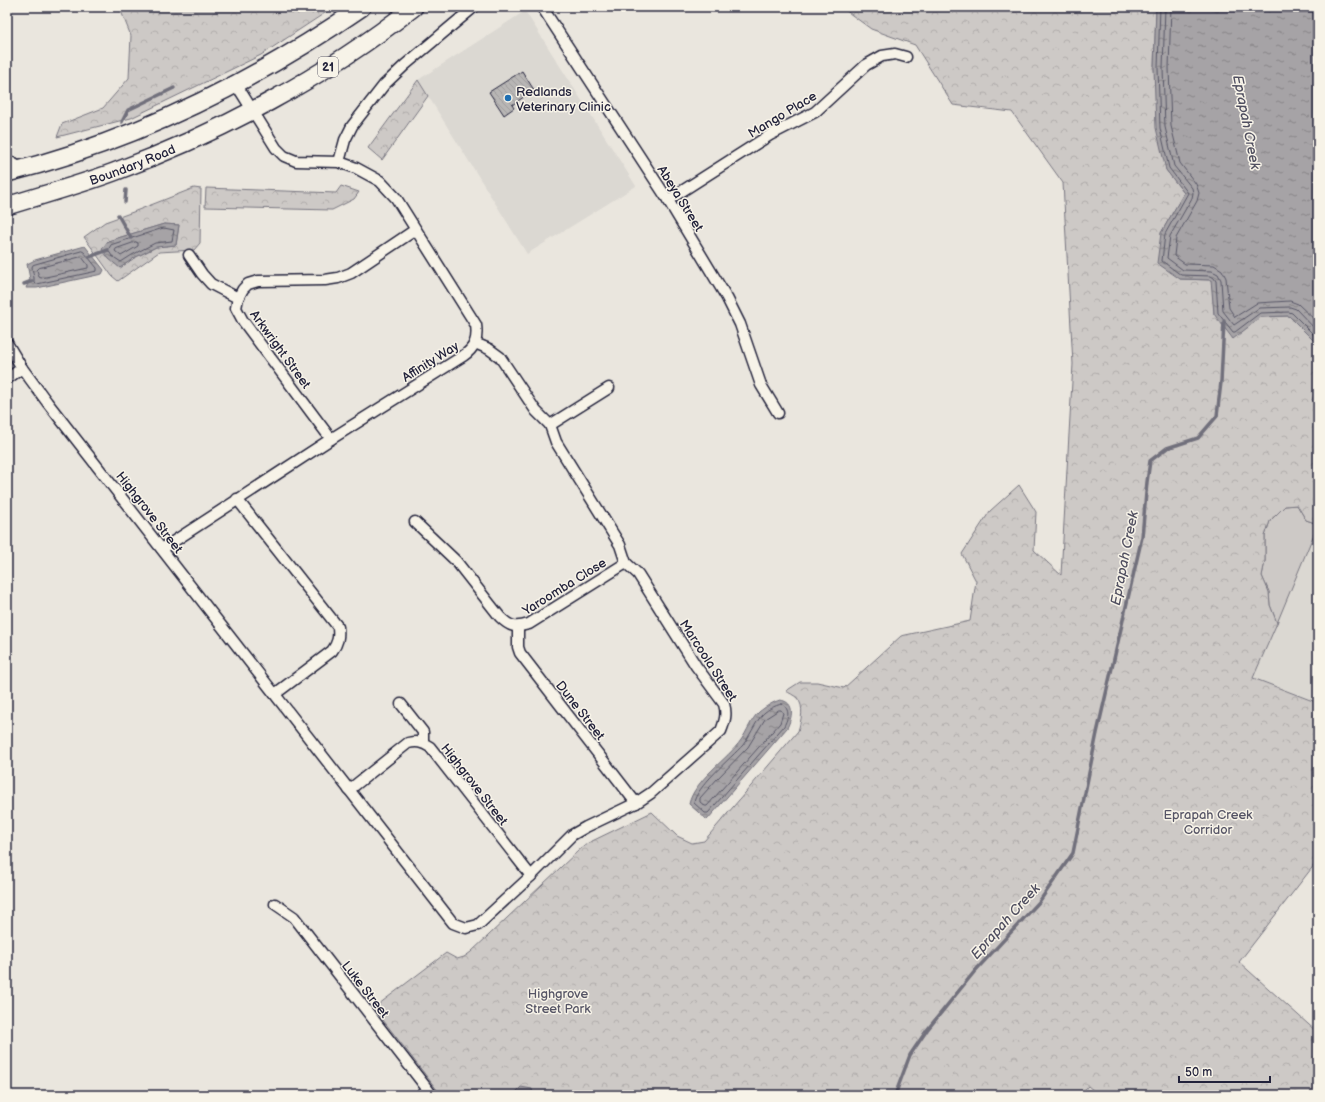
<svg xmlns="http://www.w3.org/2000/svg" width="1325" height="1102" font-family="'Balsamiq Sans',sans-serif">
	<defs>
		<pattern id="forest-crowns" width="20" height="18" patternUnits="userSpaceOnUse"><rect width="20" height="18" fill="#cdc9c6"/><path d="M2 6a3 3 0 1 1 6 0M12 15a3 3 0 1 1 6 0" fill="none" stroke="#b0acab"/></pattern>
		<pattern id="water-ripples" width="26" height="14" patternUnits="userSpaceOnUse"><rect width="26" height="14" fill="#a6a3a6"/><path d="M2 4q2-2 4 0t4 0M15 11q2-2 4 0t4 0" fill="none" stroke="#878488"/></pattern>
		<pattern id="building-back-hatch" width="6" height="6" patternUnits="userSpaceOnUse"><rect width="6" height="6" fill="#b8b6b5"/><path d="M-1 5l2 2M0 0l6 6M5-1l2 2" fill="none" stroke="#9e9c9d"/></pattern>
	</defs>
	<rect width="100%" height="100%" fill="#eae6de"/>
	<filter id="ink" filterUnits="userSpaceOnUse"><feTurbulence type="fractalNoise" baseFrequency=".025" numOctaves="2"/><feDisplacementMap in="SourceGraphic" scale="8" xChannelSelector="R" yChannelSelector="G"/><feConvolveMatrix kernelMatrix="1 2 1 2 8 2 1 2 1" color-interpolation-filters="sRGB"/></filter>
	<g filter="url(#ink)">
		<g fill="#dbd8d2">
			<polygon points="525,11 636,186 527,254 418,80"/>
			<polygon points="1318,385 1318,703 1253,678 1306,410 1315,396"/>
		</g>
		<polygon fill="#cdc9c6" stroke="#787680" points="1297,505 1306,520 1315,523 1316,529 1277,623 1270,605 1269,592 1262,576 1265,561 1265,536 1270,521 1285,506"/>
		<g fill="url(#forest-crowns)" stroke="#787680" fill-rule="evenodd">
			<polygon points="132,7 155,7 165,9 170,7 334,7 261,55 131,118 57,137 62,124 103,108 129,78 131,36 121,11"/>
			<path d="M841,7H1156L1154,68L1166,170L1184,193L1161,233L1180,279L1212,280L1214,314L1261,317L1289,316L1318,345V385L1312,400L1318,406V420L1314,431L1318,440V524L1316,529L1315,523L1306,520L1297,505L1285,506L1270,521L1265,536V561L1262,576L1269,592L1270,605L1277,623L1253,678L1318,703V860L1239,962L1318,1033V1061L1316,1095H1099L1088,1086L1080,1095H441L376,1011L379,1004L446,953L457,959L464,957L471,952L578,851L588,843L652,812L677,836L692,843L704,841L798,731C801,721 805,706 797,698C794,695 789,693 786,691L800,682H817L844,688L901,636L970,621L976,581L962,554L990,511L1019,485L1036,512L1034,550L1061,575L1073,364L1063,183L1012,112L953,105L915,45L871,29Z"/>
			<polygon points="418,80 428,96 382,160 368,148"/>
			<polygon points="341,186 359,192 354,199 332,210 205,207 206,188 336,193"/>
			<path d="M194,188L201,189L200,243L194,250L159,252L118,281L112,276L84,237L105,222L133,212ZM164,224L179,225L176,245L156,247L134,258L120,268L108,241Z"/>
		</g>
		<g fill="url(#water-ripples)" stroke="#716f7b">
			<polygon points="1156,7 1318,7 1318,345 1289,316 1261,317 1233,339 1214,314 1211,280 1180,279 1157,263 1161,233 1184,193 1166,170 1156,128 1154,68"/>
			<polygon points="164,224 179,225 176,245 156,247 134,258 120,268 109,259 102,249 108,241"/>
			<polygon points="85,246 104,270 102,274 37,288 26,288 30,279 27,264 35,260"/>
			<path d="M780,700C796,702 792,718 787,728L707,820L689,804C694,780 728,759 741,740C747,732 751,719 759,712C765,707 773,702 780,700Z"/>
			<polygon points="521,1087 532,1089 533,1095 513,1095"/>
		</g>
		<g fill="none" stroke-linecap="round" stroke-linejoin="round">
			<g stroke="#575666" stroke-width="1">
				<polyline points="1160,7 1158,68 1160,128 1169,168 1188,193 1165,234 1162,261 1181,275 1211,276 1214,278 1216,281 1218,313 1233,332 1235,332 1260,313 1289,312 1292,313 1318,339"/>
				<polyline points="1165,7 1163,68 1165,127 1174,166 1192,188 1193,193 1192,198 1170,236 1167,258 1183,270 1212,271 1218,274 1221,280 1223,311 1234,325 1259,308 1290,307 1296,309 1318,332"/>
				<polyline points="1171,7 1169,68 1171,126 1180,163 1196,184 1199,193 1197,201 1176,238 1174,256 1185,264 1214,265 1222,270 1226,278 1229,308 1235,317 1257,303 1290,301 1298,304 1318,323"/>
				<polygon points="164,228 174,230 172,241 155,243 132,255 121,262 112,256 108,250 111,245"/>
				<polygon points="136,242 138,243 138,246 121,256 115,251 116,249"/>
				<polygon points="82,251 84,252 97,268 97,271 37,284 34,283 34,278 32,267 33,265"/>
				<polygon points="80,257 82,257 88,265 88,268 41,278 39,277 37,270 39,268"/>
				<path d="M782,704C791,710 788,718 784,726L708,813H705L694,803C695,788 732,757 743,745C750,736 754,725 761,716C765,711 775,705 782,704Z"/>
				<polygon points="779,710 781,710 783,713 780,723 707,806 705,806 700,802 700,798 718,778 748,747 765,719"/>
			</g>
			<g stroke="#716f7b" stroke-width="3.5">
				<polyline points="122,122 128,110 174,88"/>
				<polyline points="125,202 126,190"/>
				<polyline points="118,215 131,238"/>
				<polyline points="89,257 108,250"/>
				<polyline points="24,284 32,281"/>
				<polyline points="895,1095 910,1055 927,1030 975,971 1039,902 1073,853 1097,733 1142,537 1147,482 1150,461 1167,448 1198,438 1217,416 1221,382 1224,321"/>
			</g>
		</g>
		<polygon fill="url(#building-back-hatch)" stroke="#22223b" points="522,71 534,90 512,105 514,108 504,115 489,92"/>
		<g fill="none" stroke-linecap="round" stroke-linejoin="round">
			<defs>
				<g id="minor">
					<polyline points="542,7 668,200 727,298 740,324 761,385 778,413"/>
					<polyline points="7,160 23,169"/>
					<polyline points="339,162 345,140 352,126 384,85 405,65 474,7"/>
					<polyline points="668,200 770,135 815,112 866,65 882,56 895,54 906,57"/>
					<polyline points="189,255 202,274 211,284 238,298"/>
					<path d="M7,343L22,368L47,402L453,923L466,928L478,925L531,876L572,835L586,827L636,803L651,793L721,731C725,721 727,714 724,704L696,666L638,574L626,563L620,545L556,442L550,425L536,411L500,357L489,349L475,343"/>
					<polyline points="7,379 22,368"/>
					<polyline points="550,425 609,388"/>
					<polyline points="331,439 243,321 236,308 238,298 243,289 248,284 258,281 325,280 338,278 351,273 415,230"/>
					<path d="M237,499L338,627C339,637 338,643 332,651L275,694"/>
					<path d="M415,522L456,561L500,617C510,627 515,628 529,624L626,563"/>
					<path d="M162,549L331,439L463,356C475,348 478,339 476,325L396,198L380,181L356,168L339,162L296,161L284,156L276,148L236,84"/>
					<polyline points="518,627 518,647 520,653 636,803"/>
					<polyline points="401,704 423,732 423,742"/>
					<path d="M349,790L408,743C417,741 422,742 430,747L531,876"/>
					<polyline points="275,904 294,917 432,1095"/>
				</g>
				<g id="trunk">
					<path d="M7,173C134,141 255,81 362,7"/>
					<path id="s1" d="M7,206C42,195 79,185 114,172C220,133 325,77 414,7"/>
				</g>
			</defs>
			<use href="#minor" stroke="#22223b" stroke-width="13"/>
			<use href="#trunk" stroke="#22223b" stroke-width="20"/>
			<use href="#minor" stroke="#f7f3e8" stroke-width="10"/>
			<use href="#trunk" stroke="#f7f3e8" stroke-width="17"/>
		</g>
	</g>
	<circle fill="#1f6fb2" stroke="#f7f3e8" stroke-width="1.5" cx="508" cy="98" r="4"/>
	<g text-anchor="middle" stroke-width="3" stroke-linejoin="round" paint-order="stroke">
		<rect fill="#f7f3e8" stroke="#62616f" stroke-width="1" x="318" y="57" width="20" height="20" rx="3"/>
		<g font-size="12" font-weight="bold" fill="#22223b">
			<text x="328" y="71">21</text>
		</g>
		<g font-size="13" fill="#22223b" stroke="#f7f3e8" text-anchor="start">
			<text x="516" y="96">Redlands<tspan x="516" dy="15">Veterinary Clinic</tspan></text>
		</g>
		<g font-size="13" fill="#22223b" stroke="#f7f3e8">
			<text transform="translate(782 114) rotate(-31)" y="5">Mango Place</text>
			<text dy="5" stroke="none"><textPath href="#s1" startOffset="132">Boundary Road</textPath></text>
			<text transform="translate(681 198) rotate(58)" y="5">Abeya Street</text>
			<text transform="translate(281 349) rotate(54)" y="5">Arkwright Street</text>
			<text transform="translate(430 361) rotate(-32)" y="5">Affinity Way</text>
			<text transform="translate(150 512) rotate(52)" y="5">Highgrove Street</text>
			<text transform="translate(564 586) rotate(-32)" y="5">Yaroomba Close</text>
			<text transform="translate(709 660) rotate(57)" y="5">Marcoola Street</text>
			<text transform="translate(581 710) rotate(52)" y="5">Dune Street</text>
			<text transform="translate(475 784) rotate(52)" y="5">Highgrove Street</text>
			<text transform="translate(366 989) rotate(52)" y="5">Luke Street</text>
		</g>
		<g font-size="13" fill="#555465" stroke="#f7f3e8">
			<text x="1208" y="819">Eprapah Creek<tspan x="1208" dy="15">Corridor</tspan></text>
			<text x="558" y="998">Highgrove<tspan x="558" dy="15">Street Park</tspan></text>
		</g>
		<g font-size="14" font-style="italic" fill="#504f60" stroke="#f7f3e8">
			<text transform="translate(1247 122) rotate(79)" y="5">Eprapah Creek</text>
			<text transform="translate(1124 558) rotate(-79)" y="5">Eprapah Creek</text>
			<text transform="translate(1005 921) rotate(-48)" y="5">Eprapah Creek</text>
		</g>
	</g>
	<rect width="1325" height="1102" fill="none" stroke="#f7f3e8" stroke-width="24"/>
	<rect x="12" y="12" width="1301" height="1078" fill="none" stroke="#22223b" stroke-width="1.5" filter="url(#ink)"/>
	<path d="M1179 1076v6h91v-6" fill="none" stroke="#22223b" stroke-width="2"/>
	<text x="1185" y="1076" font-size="12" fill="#22223b" stroke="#f7f3e8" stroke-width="3" paint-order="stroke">50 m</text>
</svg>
